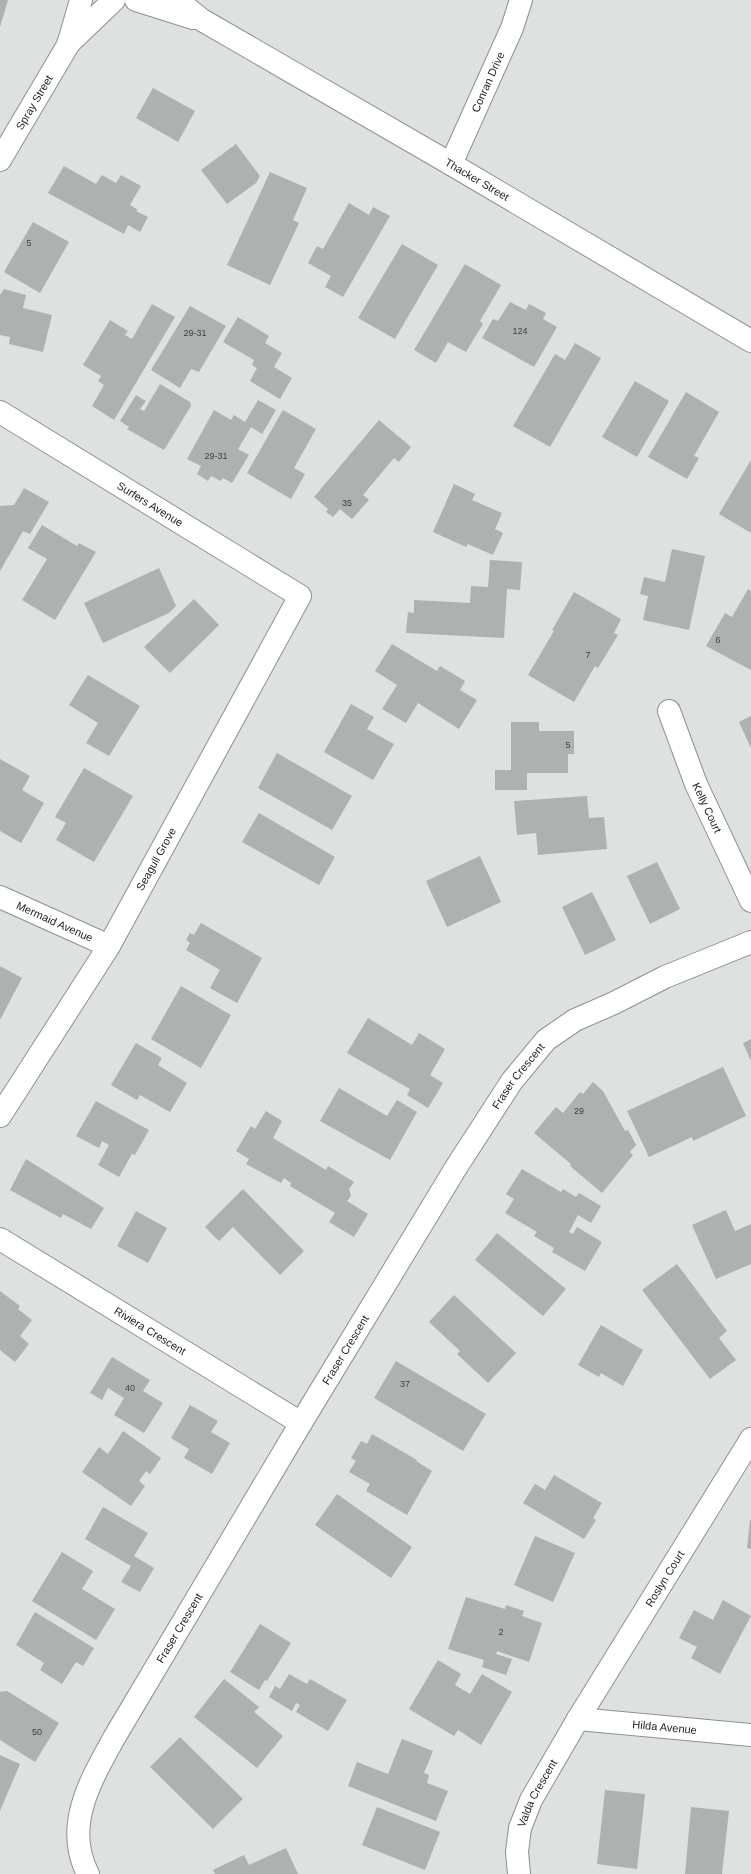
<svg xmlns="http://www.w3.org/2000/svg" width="751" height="1874" font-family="Arial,sans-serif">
	<rect width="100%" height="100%" fill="#dde1df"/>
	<g fill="#adb1af">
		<polygon points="0,0 8,0 0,27"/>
		<polygon points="153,88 195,111 178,142 136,118"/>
		<polygon points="236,144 260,176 256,183 227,204 201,170"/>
		<polygon points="64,166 96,184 102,175 116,183 121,175 141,186 130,205 138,210 136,211 148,217 140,232 128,225 124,234 48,193"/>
		<polygon points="270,172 307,188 293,220 299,223 270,285 227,265"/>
		<polygon points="349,203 369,215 373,207 390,216 343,297 325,287 331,276 308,263 317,246 323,249"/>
		<polygon points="33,222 69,242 40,293 4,272"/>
		<polygon points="402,244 438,265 395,339 358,318"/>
		<polygon points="465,264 501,285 480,321 483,324 466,352 448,342 436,363 414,350"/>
		<polygon points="4,289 26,295 23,308 52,315 43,352 9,344 10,337 0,335 0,295"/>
		<polygon points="510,302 526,310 529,304 546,313 543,319 557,327 534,367 482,338 493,319 498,321"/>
		<polygon points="152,304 175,317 114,420 92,406 104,385 98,381 101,376 83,365 110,320 128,331 125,335 132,339"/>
		<polygon points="190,306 226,326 199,372 191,369 180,388 151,370"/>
		<polygon points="238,317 269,336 265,343 282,353 274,367 292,378 280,399 250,381 257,368 252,365 254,360 223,342"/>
		<polygon points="575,343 601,358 550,447 513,426 555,354 565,360"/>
		<polygon points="635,381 669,401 637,457 602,437"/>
		<polygon points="160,384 190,402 191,406 164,450 127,429 129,427 120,421 136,395 146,401 140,409 144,411"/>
		<polygon points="686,392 719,412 694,456 699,458 687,479 648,457"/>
		<polygon points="258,400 276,410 262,434 251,427 238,449 249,455 232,483 223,478 221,481 211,476 208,481 197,474 201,466 187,459 214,410 231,420 234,415 245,422"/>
		<polygon points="283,410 316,429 294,468 305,474 291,499 247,473"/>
		<polygon points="379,420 411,447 399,462 394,458 363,495 369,500 352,519 340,509 333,517 326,512 328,509 314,497"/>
		<polygon points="751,460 751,533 719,514"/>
		<polygon points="454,484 475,494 472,500 502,513 495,529 503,533 493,555 468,544 466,547 433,532"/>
		<polygon points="24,488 49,502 30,534 23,531 0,571 0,506 14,505"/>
		<polygon points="42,525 77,546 79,543 96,552 55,620 22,600 47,559 28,548"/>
		<polygon points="672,549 705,556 689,630 643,620 648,596 640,594 644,577 665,582"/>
		<polygon points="490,560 522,562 520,590 507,589 504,638 406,633 408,612 414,613 414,600 470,603 471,586 488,587"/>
		<polygon points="159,568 176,606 169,613 103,643 84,603"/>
		<polygon points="748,589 751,591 751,670 706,646 725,613 732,617"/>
		<polygon points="574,592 621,619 614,633 618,635 598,668 595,666 574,702 528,675 554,631 552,630"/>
		<polygon points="194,599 219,625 170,673 144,647"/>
		<polygon points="392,644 437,671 440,666 465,681 460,690 477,700 459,729 418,703 406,723 382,709 397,685 375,671"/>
		<polygon points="88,675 140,706 109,756 86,743 98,723 69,705"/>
		<polygon points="351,704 374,717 367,729 394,744 373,780 324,752"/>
		<polygon points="751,716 751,748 739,722"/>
		<polygon points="511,722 539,722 539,731 574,731 574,754 568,754 568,773 527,773 527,790 495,790 495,770 511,770"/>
		<polygon points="277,753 352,796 332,830 258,788"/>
		<polygon points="0,759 30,776 22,790 44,803 21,843 0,831"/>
		<polygon points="84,768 133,796 94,862 56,840 66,823 55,817"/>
		<polygon points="587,796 589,818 604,817 607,849 538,855 536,833 517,835 514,801"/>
		<polygon points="259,813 335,857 319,885 242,842"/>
		<polygon points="480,856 501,902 447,927 426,881"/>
		<polygon points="657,862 680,909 650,924 627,876"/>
		<polygon points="592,892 616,940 585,955 562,907"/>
		<polygon points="201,923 262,958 237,1003 210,988 220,970 186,950 190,943 186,940 190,933 194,935"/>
		<polygon points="0,966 22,978 0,1020"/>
		<polygon points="181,986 231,1015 201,1068 151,1039"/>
		<polygon points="368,1018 412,1045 419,1033 445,1049 430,1075 443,1083 428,1108 407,1095 410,1089 347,1053"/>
		<polygon points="751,1039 751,1061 743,1043"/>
		<polygon points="136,1043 162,1058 158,1065 187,1083 170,1112 140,1095 137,1100 111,1085"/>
		<polygon points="723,1067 746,1116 693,1141 692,1137 649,1157 627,1111"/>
		<polygon points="593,1082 603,1091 625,1131 628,1130 636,1145 630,1152 633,1155 602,1193 570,1166 571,1164 534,1133 556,1107 563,1113 580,1092 583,1094"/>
		<polygon points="339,1088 387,1116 397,1100 417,1112 390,1160 320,1121"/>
		<polygon points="96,1101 149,1130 135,1155 132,1154 119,1177 98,1165 109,1145 102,1141 99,1148 76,1136"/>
		<polygon points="266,1111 282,1121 273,1138 326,1170 328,1166 354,1182 349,1189 351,1196 347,1201 368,1214 354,1237 329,1222 335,1213 290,1186 291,1183 284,1178 281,1183 246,1164 249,1159 236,1151 251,1126 255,1129"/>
		<polygon points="26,1159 104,1208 91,1229 63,1214 61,1218 10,1190"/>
		<polygon points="522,1169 561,1192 563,1189 576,1197 579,1193 601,1206 591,1223 578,1215 569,1232 573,1234 577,1227 602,1242 585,1271 552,1252 554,1248 534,1236 537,1232 505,1213 514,1199 506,1194"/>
		<polygon points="243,1189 304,1251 280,1275 233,1227 219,1241 205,1227"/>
		<polygon points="726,1210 735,1231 751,1224 751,1264 716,1279 692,1225"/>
		<polygon points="136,1211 167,1228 148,1263 117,1246"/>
		<polygon points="497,1233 566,1289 543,1316 475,1260"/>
		<polygon points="677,1264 727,1331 719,1338 736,1360 710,1379 642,1290"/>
		<polygon points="0,1291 20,1306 18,1309 32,1320 20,1336 29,1344 15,1362 0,1350"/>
		<polygon points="454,1295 516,1353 488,1383 457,1354 460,1351 429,1322"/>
		<polygon points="601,1325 643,1350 623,1386 601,1373 599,1377 578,1365"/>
		<polygon points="112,1357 150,1380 143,1391 163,1403 144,1433 114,1415 124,1398 108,1388 102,1400 90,1393"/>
		<polygon points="396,1361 486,1414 463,1451 374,1398"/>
		<polygon points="190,1405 218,1421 211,1432 230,1443 212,1474 184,1458 189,1449 171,1438"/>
		<polygon points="123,1431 161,1458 150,1474 146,1471 139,1481 145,1486 131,1506 82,1472 99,1447 108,1454"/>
		<polygon points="372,1434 417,1460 416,1461 432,1471 407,1515 366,1491 370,1484 349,1472 356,1461 351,1458 361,1441 367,1444"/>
		<polygon points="554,1475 602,1503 593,1518 596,1520 584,1539 523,1503 535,1484 545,1490"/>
		<polygon points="337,1494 412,1547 391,1578 315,1525"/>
		<polygon points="103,1507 148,1533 134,1556 154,1568 140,1592 121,1582 131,1566 85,1539"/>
		<polygon points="750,1520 751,1520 751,1549 747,1548"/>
		<polygon points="535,1536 575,1553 553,1602 514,1585"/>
		<polygon points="62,1552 93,1571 82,1589 115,1609 96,1640 32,1601"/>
		<polygon points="466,1597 505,1609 506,1605 524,1611 522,1616 542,1623 529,1662 497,1651 496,1654 512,1659 506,1675 482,1667 484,1660 448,1649"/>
		<polygon points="723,1600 751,1616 720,1674 691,1658 697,1647 679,1638 694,1610 713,1620"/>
		<polygon points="35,1612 94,1648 83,1666 76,1662 62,1684 40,1670 44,1663 16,1645"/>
		<polygon points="260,1624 291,1643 267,1681 265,1680 259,1690 230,1672"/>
		<polygon points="438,1660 461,1674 455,1685 470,1694 482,1674 512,1692 481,1745 458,1730 454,1736 409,1709"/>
		<polygon points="289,1674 307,1684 310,1679 347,1700 328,1731 296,1712 300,1705 296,1703 292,1711 269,1697 275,1686 280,1689"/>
		<polygon points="224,1679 259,1707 254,1712 283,1736 257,1768 194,1717"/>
		<polygon points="7,1691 59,1723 35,1762 0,1740 0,1692"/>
		<polygon points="180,1737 243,1799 213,1829 150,1767"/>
		<polygon points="402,1739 433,1751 424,1773 429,1775 427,1783 448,1791 436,1821 348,1786 357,1762 388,1774"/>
		<polygon points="0,1755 20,1764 0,1811"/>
		<polygon points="605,1790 645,1794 637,1869 597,1864"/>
		<polygon points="377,1807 440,1832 425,1870 362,1845"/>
		<polygon points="691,1807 729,1811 722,1874 685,1874"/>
		<polygon points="286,1848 298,1874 215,1874 213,1870 244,1855 249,1865"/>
	</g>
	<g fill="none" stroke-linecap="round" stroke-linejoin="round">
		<defs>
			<g id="street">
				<polyline points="68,44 114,0"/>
				<path id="s1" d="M0,160L68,45L81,0"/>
				<path id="s2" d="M451,164L512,28L521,0"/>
				<path id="s3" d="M0,412L300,596L109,946L0,1116"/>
				<path id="s4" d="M669,711L696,784L751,901"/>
				<path id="s5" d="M0,897L109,946"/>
				<path id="s6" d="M0,1239L301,1423"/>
				<path id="s7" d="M578,1719L751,1735"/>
				<path id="s8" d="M88,1874C63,1826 91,1780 114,1738L301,1423L457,1166L512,1081L546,1040L575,1020L614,1003L665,977L751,942"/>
				<path id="s9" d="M519,1874L517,1852L520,1828L531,1800L578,1719L751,1439"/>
			</g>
			<g id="secondary">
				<polyline points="136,0 193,18"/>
				<path id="s10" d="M177,0L202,20L451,164L751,341"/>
			</g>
		</defs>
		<use href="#street" stroke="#8e918f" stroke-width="24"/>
		<use href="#secondary" stroke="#8e918f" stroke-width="24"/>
		<use href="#street" stroke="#fff" stroke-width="22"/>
		<use href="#secondary" stroke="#fff" stroke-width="22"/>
	</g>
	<g text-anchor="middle" stroke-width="3" stroke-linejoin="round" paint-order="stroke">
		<g font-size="9" fill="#404242">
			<text x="29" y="246">5</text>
			<text x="520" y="334">124</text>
			<text x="195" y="336">29-31</text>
			<text x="216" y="459">29-31</text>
			<text x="347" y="506">35</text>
			<text x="718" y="643">6</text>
			<text x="588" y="658">7</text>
			<text x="568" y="748">5</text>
			<text x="579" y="1114">29</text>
			<text x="405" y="1387">37</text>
			<text x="130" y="1391">40</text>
			<text x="501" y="1635">2</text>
			<text x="37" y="1735">50</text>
		</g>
		<g font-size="11" fill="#1c1d1d" stroke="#fff">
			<text dy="4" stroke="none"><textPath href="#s2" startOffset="90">Conran Drive</textPath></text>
			<text dy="4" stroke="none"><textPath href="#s1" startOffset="67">Spray Street</textPath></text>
			<text dy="4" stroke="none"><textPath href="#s10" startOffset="350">Thacker Street</textPath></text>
			<text dy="4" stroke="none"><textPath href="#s3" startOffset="176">Surfers Avenue</textPath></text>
			<text dy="4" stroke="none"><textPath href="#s4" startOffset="104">Kelly Court</textPath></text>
			<text transform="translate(156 859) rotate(-61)" y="4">Seagull Grove</text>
			<text dy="4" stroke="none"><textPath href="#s5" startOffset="60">Mermaid Avenue</textPath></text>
			<text dy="4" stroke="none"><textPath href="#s8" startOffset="921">Fraser Crescent</textPath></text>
			<text dy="4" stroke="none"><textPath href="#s6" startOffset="176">Riviera Crescent</textPath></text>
			<text dy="4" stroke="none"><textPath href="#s8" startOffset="597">Fraser Crescent</textPath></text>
			<text dy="4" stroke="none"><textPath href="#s9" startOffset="335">Roslyn Court</textPath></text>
			<text dy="4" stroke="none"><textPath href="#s8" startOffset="273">Fraser Crescent</textPath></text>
			<text dy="4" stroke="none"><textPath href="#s7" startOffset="87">Hilda Avenue</textPath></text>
			<text dy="4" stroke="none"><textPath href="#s9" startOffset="85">Valda Crescent</textPath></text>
		</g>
	</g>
</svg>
